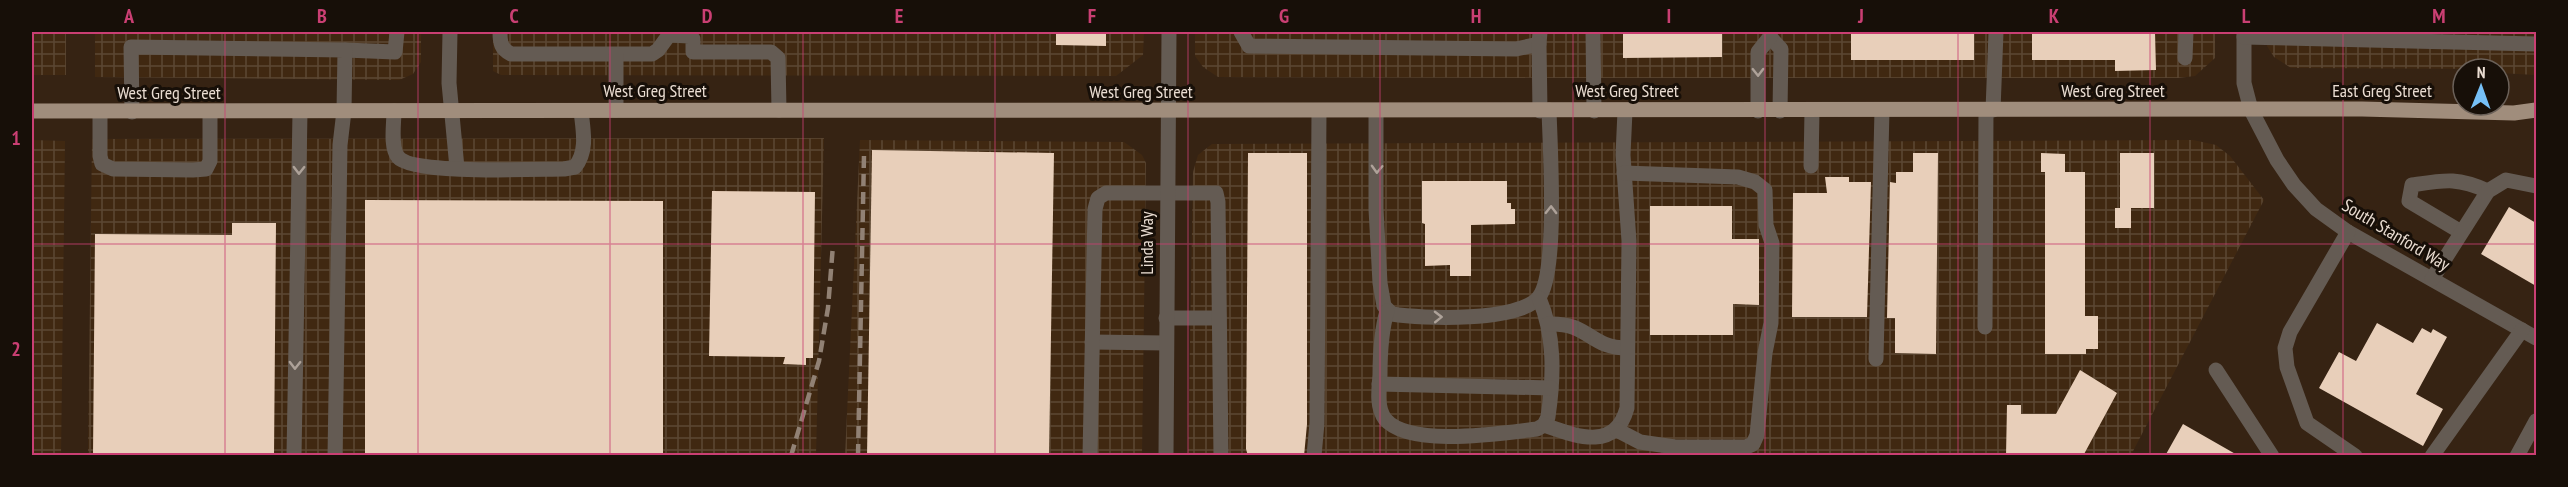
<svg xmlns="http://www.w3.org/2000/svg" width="2568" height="487" font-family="'PT Sans Narrow',sans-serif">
	<defs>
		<pattern id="industrial-grid" width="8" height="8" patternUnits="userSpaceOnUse" patternTransform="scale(1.5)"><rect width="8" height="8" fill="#402811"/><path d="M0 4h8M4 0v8" fill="none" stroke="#5c4733"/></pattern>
	</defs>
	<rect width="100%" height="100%" fill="#362313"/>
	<g fill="url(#industrial-grid)">
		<rect x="32" y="32" width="34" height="43"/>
		<polygon points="95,32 421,32 421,62 413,74 399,80 95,77"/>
		<polygon points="493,32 1144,32 1143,55 1116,76 501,75 493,71"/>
		<polygon points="1195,32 2215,32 2215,58 2195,76 2178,78 1568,78 1218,77 1203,67 1195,56"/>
		<polygon points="2267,32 2536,32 2536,75 2499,73 2499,69 2291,68 2274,57 2267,46"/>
		<polygon points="824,138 816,455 88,456 92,139"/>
		<polygon points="32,140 65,141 61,455 32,455"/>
		<polygon points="860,140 1124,142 1142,155 1146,163 1142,455 845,456"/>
		<polygon points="2193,140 2216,145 2230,156 2264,200 2131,455 1188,456 1193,172 1198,155 1212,144"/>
	</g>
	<g fill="#e8cfba">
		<polygon points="1056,32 1106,32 1106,46 1056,45"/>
		<polygon points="1623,32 1722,32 1722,57 1623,58"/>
		<rect x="1851" y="32" width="123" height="28"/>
		<polygon points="2032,32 2155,32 2156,70 2115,71 2115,60 2032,60"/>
		<polygon points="872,150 1054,153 1049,456 867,456"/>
		<polygon points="1248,153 1307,153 1307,424 1304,456 1248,456 1246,449"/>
		<polygon points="1913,153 1938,153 1936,354 1895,353 1895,318 1887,318 1890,182 1896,183 1896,172 1913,172"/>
		<polygon points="2041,153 2065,154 2065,172 2085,172 2085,316 2098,316 2098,349 2086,349 2086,354 2045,354 2045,172 2041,172"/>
		<polygon points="2120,153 2154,153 2154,208 2131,208 2131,228 2115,228 2115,208 2120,208"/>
		<polygon points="1825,177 1849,177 1849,182 1871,182 1867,317 1792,317 1793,193 1827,193"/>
		<polygon points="1422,181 1507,181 1507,203 1511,203 1511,209 1515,209 1515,224 1471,225 1471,276 1450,276 1450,265 1425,266 1425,224 1422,223"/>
		<polygon points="712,191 815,192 813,358 806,358 806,365 783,364 785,357 709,356"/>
		<polygon points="365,200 663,201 663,456 365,456"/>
		<polygon points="1650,206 1732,206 1732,239 1759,239 1759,305 1733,304 1733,335 1650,335"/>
		<polygon points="2509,207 2536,223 2536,286 2481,254"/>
		<polygon points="232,223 276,223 274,456 93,456 95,234 232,235"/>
		<polygon points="2377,323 2413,343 2422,328 2431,333 2433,329 2447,337 2416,394 2443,409 2423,446 2319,388 2339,352 2356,361"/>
		<polygon points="2080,370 2117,393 2083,456 2006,456 2007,405 2021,405 2021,414 2056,414"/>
		<polygon points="2183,424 2239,456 2165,456"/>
	</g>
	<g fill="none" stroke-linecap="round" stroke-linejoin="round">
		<g stroke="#645b53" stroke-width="15">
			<polyline points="450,32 449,83 457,168"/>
			<path d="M500,32C500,43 501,49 511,54H652L658,50L669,35L689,36L693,39V52H771L778,58L779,110"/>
			<polyline points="1241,32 1249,46 1516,49 1539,44 1540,32"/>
			<polyline points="1593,32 1594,111"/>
			<polyline points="2244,32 2244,83 2251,110 2277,160 2294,185 2316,209 2348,232 2536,338"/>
			<polyline points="1770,37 1781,49 1780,111"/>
			<polyline points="2244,37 2536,44"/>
			<polyline points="1539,44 1540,111"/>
			<polyline points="345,50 395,52 397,32"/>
			<polyline points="616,55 616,110"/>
			<polyline points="2185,58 2186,32"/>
			<polyline points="1993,110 1996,32"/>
			<path d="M394,111C394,124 390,147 398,157C412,175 537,169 564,169L575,167C588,151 583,130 581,111"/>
			<path d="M1376,111V209L1380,283L1384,306L1392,314C1422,319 1520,322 1539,297C1558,273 1550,146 1549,110"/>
			<polyline points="1758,111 1758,52 1770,37 1770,32"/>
			<polyline points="100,112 100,156 102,164 113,169 193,170 206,169 210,161 210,112"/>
			<polyline points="132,112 131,47 345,50 344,111 340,145 335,456"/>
			<polyline points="1811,166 1812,111"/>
			<polyline points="2348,232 2290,332 2285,348 2287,367 2307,423 2355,456"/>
			<path d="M2461,232L2409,201L2412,185C2445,180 2457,177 2488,191"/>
			<polyline points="2432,279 2488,191 2506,180 2536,186"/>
			<path d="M1387,311C1381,332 1380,353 1380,375C1379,388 1376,407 1385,419C1409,448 1502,433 1537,429L1544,425L1548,417C1554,376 1555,335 1539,298"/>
			<polyline points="1166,318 1219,318"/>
			<path d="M1548,324C1589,322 1589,348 1627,348"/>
			<polyline points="1985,327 1986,110"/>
			<polyline points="1092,342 1166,343"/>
			<polyline points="1876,359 1882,110"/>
			<polyline points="2216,370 2272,456"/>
			<polyline points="1379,384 1551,388"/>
			<path d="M1544,425C1576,436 1615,452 1627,408L1629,241L1623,155L1625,111"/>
			<polyline points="1617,430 1640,442 1675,447 1746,447 1753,444 1757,435 1765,353 1771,323 1772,243 1766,225 1765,190 1755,182 1738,177 1624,173"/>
			<polyline points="294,456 300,112"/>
			<polyline points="1090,456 1095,209 1098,198 1106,193 1216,193 1218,202 1221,456"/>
			<polyline points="1166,456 1169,32"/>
			<polyline points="1314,456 1317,423 1319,111"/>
			<polyline points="2432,456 2522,330"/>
			<polyline points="2517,456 2536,421"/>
		</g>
		<polyline stroke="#a08d7c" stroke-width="15" points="32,111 2362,109 2514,113 2536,110"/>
		<g stroke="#918174" stroke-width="4.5" stroke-dasharray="12 6" stroke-linecap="butt">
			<polyline points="791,456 819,361 828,308 833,245"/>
			<polyline points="858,456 864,155"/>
		</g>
	</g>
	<defs><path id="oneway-chevron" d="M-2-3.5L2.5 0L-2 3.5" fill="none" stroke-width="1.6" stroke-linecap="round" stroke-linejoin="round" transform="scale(1.5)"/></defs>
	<g stroke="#aea299">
		<use href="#oneway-chevron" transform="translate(1758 72) rotate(89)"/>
		<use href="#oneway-chevron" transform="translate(1377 169) rotate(92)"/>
		<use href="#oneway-chevron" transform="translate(299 170) rotate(91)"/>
		<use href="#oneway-chevron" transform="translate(1551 210) rotate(-89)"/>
		<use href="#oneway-chevron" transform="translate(1438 317) rotate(-1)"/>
		<use href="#oneway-chevron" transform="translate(295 365) rotate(91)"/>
	</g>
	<path fill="none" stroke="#ca3f73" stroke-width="1.5" stroke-opacity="0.55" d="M225,32V456M418,32V456M610,32V456M803,32V456M995,32V456M1188,32V456M1380,32V456M1573,32V456M1765,32V456M1958,32V456M2150,32V456M2343,32V456M32,244H2536"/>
	<g text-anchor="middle" stroke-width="6" stroke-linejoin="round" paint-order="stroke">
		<g font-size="18" fill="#eaddd2" stroke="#170f08">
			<text x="655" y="97">West Greg Street</text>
			<text x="1627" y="97">West Greg Street</text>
			<text x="2113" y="97">West Greg Street</text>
			<text x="2382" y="97">East Greg Street</text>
			<text x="1141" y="98">West Greg Street</text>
			<text x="169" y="99">West Greg Street</text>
			<text transform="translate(2396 235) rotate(31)" y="6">South Stanford Way</text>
			<text transform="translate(1147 243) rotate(-90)" y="6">Linda Way</text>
		</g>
	</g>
	<rect width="2568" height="487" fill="none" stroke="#170f08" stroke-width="66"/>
	<g transform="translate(2481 87) rotate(1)"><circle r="28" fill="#170f08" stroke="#6b6159" stroke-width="1.5"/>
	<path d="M0-4.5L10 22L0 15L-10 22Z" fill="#76c0f7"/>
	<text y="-9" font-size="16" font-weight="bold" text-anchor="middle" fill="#eaddd2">N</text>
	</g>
	<rect x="33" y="33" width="2502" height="421" fill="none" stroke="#ca3f73" stroke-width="2"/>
	<g font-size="20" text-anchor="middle" font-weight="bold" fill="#ca3f73">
		<text x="129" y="23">A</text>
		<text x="322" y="23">B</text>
		<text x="514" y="23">C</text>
		<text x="707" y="23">D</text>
		<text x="899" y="23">E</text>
		<text x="1092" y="23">F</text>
		<text x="1284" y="23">G</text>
		<text x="1476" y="23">H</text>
		<text x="1669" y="23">I</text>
		<text x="1861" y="23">J</text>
		<text x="2054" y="23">K</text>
		<text x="2246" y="23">L</text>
		<text x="2439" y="23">M</text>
		<text x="16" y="145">1</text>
		<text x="16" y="356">2</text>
	</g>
</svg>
